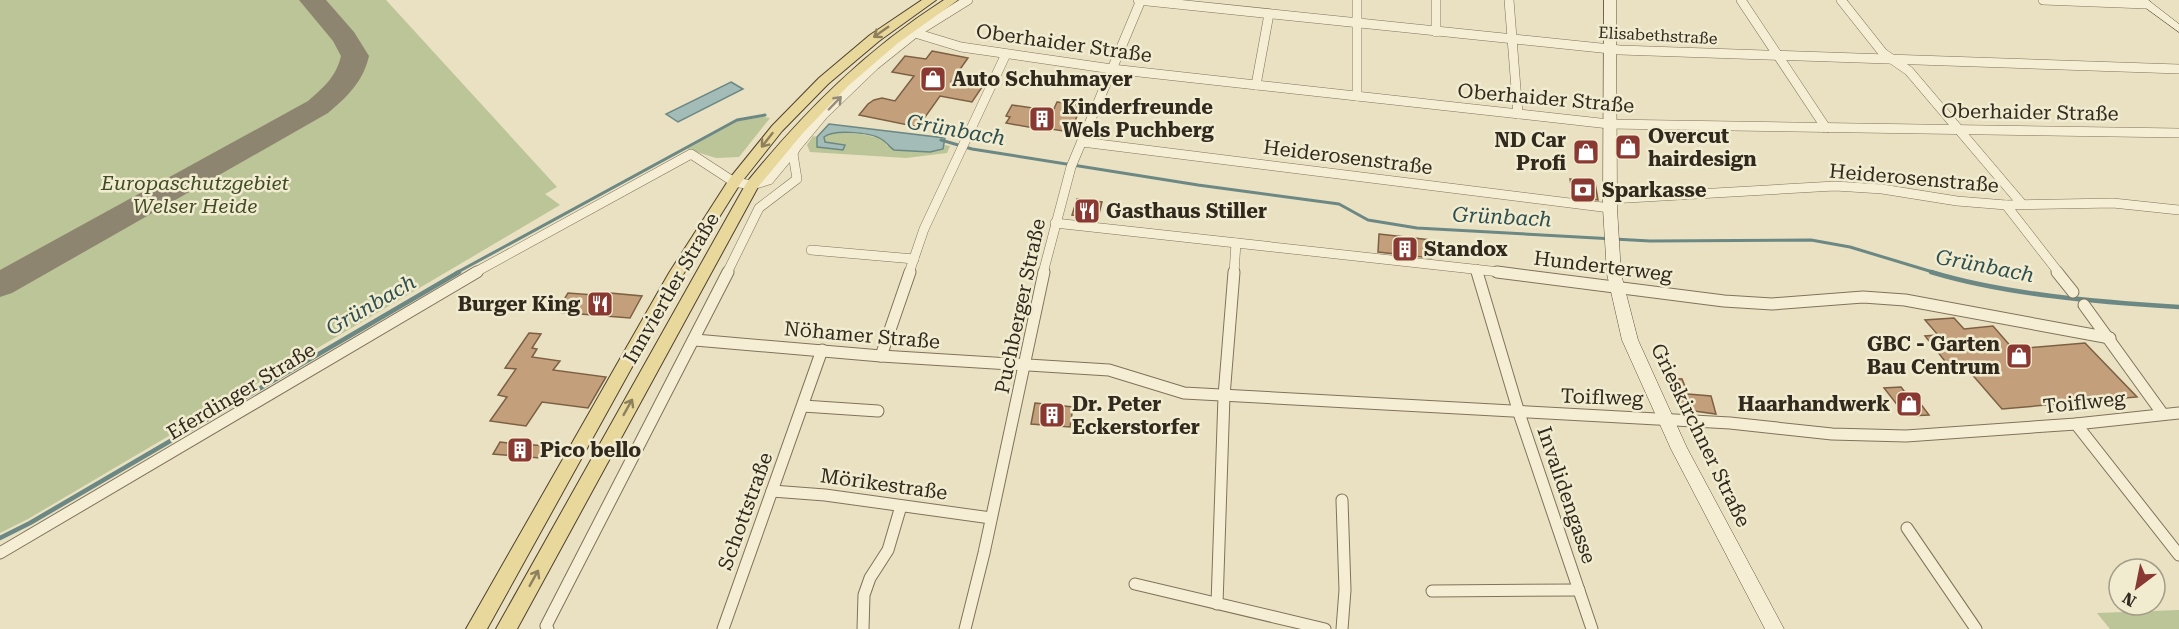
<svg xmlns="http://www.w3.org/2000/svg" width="2179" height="629" font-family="'Roboto Serif',serif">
	<rect width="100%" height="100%" fill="#e9e1c2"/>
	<g fill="#bbc597">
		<polygon points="0,0 386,0 557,187 545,194 560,205 28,519 0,533"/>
		<polygon points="763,117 770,118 739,157 716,158 687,149 738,121"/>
		<polygon points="830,132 861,134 883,139 887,146 930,152 942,149 944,145 950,146 947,153 906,158 810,152 807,145 813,136 817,137 817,147 845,145 824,142 824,137"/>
		<polygon points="2179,610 2179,629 2110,629 2097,613"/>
	</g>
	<g fill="#a3bcb7" stroke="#6c8884" stroke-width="1.5">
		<polygon points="731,82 743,89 678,122 666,114"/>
		<path d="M829,124L945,138L943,149L930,152L894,150C889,147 888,144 884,141C874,132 834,129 824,137L825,142L845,145L843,150L817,147V137Z"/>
	</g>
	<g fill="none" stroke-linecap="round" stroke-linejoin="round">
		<g stroke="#6c8884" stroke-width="3">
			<polyline points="941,140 972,149 1198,185 1339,204 1368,220 1417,228 1650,241 1811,240 1850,247 1936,273"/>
			<polyline points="456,273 737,120 765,115"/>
		</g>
		<g stroke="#6c8884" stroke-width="4.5">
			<path d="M1931,272C2007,295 2099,302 2179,307"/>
			<polyline points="0,538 30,523 459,272"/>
		</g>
		<path fill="#8e8570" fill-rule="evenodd" d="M299,0H326L354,32L369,56C363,82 347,97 328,113L12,293L0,297V270L308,101C324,87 336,77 341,56L333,41Z"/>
	</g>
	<g fill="#c3a07b" stroke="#7d6043" stroke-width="1.5">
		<polygon points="932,51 968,58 951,82 982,87 972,102 940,96 918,127 859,115 868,104 874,100 882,98 895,101 914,76 892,72 905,56 926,59"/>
		<polygon points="1057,102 1082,105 1070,132 1051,129 1050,131 1006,123 1010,117 1006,116 1012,105 1053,111"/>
		<polygon points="1570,179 1595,183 1598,200 1573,197"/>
		<polygon points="1077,199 1102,202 1098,218 1072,215"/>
		<polygon points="1379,234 1431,240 1431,258 1378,252"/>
		<polygon points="595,292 610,293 642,296 630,318 556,312 568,293 594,295"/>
		<polygon points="1954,318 1964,329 1993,326 2013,349 2085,343 2137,397 2002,409 1963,364 1948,365 1925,336 1938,335 1925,320"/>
		<polygon points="529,333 541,334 532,348 537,349 532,357 560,361 553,370 606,377 588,408 542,402 526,426 490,421 507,397 498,395 516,369 505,368"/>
		<polygon points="1669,378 1682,379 1688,394 1711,396 1716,414 1680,409"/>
		<polygon points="1901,387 1910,399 1917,399 1929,415 1906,416 1884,388"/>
		<polygon points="1035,403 1073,407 1070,427 1031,424"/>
		<polygon points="500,442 508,443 546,446 540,458 493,454"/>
	</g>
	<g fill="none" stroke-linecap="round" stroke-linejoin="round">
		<defs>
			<g id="street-far1">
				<polyline points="1138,0 1620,50 2179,69"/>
				<polyline points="1357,0 1357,96"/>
				<polyline points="1436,0 1436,32"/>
				<polyline points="1509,0 1518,114"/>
				<polyline points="1741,0 1826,128"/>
				<polyline points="1841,0 1883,53 1909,71 2022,204"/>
				<polyline points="2043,0 2146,4"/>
				<polyline points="915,33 961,47 1112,69 1609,124 2179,133"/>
				<polyline points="1256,85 1269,14"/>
				<polyline points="1082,142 1610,208"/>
				<polyline points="1610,199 1835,186 1882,189 1957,201 2006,205 2113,203 2179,210"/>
				<polyline points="2006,205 2059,273"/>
				<polyline points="1055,223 1509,273"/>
				<polyline points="811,250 914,259"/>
				<polyline points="1476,269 1477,273"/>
				<polyline points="474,273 691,154 734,182 752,185 769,180 823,115 875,65 915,33 968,0"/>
				<polyline points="727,273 759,208 797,179 793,154 796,147"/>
				<polyline points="909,273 924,229 1006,54"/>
				<polyline points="1043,273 1071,167 1141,0"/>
				<polyline points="1234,273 1236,243"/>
			</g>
			<g id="street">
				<polyline points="1477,272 1519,413 1592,629"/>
				<polyline points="1497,272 1724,301 1772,304 1863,297 1905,300 2110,338"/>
				<polyline points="2057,272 2073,292"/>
				<polyline points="2084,305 2162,413"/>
				<polyline points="695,340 881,356 1109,370 1184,393 1730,423 1832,434 1906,436 2076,424 2179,413"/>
				<polyline points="881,356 910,272"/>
				<polyline points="803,406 878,411"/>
				<polyline points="2076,424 2179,555"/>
				<polyline points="772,491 825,495 991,518"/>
				<polyline points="1342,500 1345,590 1342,629"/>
				<polyline points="1907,528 1976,629"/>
				<polyline points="0,553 477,272"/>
				<polyline points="1135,584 1325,629"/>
				<polyline points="1432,591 1579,590"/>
				<polyline points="1217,604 1224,396 1234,272"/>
				<polyline points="548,629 546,626 728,272"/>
				<polyline points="723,629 822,350"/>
				<polyline points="863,629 864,595 870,578 888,550 901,506"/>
				<polyline points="965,629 984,553 1044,272"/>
			</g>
			<g id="secondary">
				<polygon points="1604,0 1616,0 1617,208 1621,274 1638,340 1687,448 1784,629 1765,629 1671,449 1622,340 1607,274 1603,208"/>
				<polygon points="2135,0 2148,0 2179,24 2179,32"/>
			</g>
			<g id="primary">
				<polygon points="922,0 936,0 879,41 828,84 782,131 740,184 684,273 487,629 466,629 669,273 730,178 772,126 819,78 870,35"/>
				<path d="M944,0H958L898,43L848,86L802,134L758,187L517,629H496L747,182C805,111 866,50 944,0Z"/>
			</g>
		</defs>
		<use href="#street-far1" stroke="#80725b" stroke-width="10"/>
		<use href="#street" stroke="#80725b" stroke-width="13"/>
		<use href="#secondary" stroke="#62543e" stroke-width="1"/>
		<use href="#primary" stroke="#4e412f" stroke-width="2"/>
		<use href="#street-far1" stroke="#f5eed4" stroke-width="9"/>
		<use href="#street" stroke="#f5eed4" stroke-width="11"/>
		<use href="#secondary" fill="#f5eed4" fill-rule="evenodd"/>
		<use href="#primary" fill="#e9d89c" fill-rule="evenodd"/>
	</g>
	<defs><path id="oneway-shaft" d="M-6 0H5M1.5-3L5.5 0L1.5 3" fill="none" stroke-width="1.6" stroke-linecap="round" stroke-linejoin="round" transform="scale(1.5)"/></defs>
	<g stroke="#8e805d">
		<use href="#oneway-shaft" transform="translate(881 32) rotate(145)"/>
		<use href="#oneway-shaft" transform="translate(767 140) rotate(128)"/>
		<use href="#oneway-shaft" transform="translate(628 407) rotate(-61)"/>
		<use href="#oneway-shaft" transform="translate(534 578) rotate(-61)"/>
	</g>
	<use stroke="#948c79" href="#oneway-shaft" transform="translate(835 103) rotate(-46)"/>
	<defs>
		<symbol id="shop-square" viewBox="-11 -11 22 22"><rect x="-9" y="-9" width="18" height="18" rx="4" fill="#893931" stroke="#f1ebd0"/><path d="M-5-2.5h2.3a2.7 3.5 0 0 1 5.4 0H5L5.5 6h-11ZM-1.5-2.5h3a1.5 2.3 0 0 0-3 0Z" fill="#fff"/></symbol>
		<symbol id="building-square" viewBox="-11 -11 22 22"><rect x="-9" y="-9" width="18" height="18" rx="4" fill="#893931" stroke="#f1ebd0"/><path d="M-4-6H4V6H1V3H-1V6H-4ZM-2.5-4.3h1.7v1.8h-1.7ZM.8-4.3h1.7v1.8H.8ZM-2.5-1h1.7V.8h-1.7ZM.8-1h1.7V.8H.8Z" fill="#fff"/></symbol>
		<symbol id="bank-square" viewBox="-11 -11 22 22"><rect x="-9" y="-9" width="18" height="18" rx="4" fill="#893931" stroke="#f1ebd0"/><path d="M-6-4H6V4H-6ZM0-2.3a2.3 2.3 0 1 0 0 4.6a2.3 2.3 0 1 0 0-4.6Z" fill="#fff"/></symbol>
		<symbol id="restaurant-square" viewBox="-11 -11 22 22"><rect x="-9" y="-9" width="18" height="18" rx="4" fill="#893931" stroke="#f1ebd0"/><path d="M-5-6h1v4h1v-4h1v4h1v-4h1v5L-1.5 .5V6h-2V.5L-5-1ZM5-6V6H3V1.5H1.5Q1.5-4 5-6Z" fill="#fff"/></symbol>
	</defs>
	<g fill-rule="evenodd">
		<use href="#shop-square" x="918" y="64" width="30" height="30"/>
		<use href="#building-square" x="1027" y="104" width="30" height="30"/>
		<use href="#shop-square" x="1613" y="132" width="30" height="30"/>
		<use href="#shop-square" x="1571" y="137" width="30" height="30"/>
		<use href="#bank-square" x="1568" y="175" width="30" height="30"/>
		<use href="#restaurant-square" x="1072" y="196" width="30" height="30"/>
		<use href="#building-square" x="1390" y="234" width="30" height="30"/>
		<use href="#restaurant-square" x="585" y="289" width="30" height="30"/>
		<use href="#shop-square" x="2004" y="341" width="30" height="30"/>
		<use href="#shop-square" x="1894" y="389" width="30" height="30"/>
		<use href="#building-square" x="1037" y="400" width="30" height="30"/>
		<use href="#building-square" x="505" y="435" width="30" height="30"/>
	</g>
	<g text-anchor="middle" stroke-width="5" stroke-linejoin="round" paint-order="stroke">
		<g font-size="16" fill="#32291e" stroke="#f1ebd0">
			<text transform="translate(1658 35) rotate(3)" y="6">Elisabethstraße</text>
		</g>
		<g font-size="20" fill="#32291e" stroke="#f1ebd0">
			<text transform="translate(1064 43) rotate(8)" y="7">Oberhaider Straße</text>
			<text transform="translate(1546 98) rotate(5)" y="7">Oberhaider Straße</text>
			<text transform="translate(2030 112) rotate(1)" y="7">Oberhaider Straße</text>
			<text transform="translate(1348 157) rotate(7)" y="7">Heiderosenstraße</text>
			<text transform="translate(1914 178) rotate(5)" y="7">Heiderosenstraße</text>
			<text transform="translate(1603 266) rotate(7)" y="7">Hunderterweg</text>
			<text transform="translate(671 288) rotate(-60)" y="7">Innviertler Straße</text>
			<text transform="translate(1020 306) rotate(-78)" y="7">Puchberger Straße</text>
			<text transform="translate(862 335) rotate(5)" y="7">Nöhamer Straße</text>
			<text transform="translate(241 391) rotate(-31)" y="7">Eferdinger Straße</text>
			<text transform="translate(1602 397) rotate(2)" y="7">Toiflweg</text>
			<text transform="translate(2084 402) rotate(-6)" y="7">Toiflweg</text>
			<text transform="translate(1701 435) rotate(64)" y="7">Grieskirchner Straße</text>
			<text transform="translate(884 484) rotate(8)" y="7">Mörikestraße</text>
			<text transform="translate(1567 495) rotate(71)" y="7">Invalidengasse</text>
			<text transform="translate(745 511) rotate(-70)" y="7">Schottstraße</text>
		</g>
		<g font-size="20" font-weight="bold" fill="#32291e" stroke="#f1ebd0" text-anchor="start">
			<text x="952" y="86">Auto Schuhmayer</text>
			<text x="1062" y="114">Kinderfreunde<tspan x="1062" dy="23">Wels Puchberg</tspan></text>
			<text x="1648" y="143">Overcut<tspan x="1648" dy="23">hairdesign</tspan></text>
			<text x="1566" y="147" text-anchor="end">ND Car<tspan x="1566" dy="23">Profi</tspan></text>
			<text x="1602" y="197">Sparkasse</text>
			<text x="1106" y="218">Gasthaus Stiller</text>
			<text x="1424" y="256">Standox</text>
			<text x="580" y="311" text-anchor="end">Burger King</text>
			<text x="2000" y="351" text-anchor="end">GBC - Garten<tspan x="2000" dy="23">Bau Centrum</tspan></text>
			<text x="1072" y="411">Dr. Peter<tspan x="1072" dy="23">Eckerstorfer</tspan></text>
			<text x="1890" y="411" text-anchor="end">Haarhandwerk</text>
			<text x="540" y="457">Pico bello</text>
		</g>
		<g font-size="20" font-style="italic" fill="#3f4c26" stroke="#f1ebd0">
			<text x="195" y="190">Europaschutzgebiet<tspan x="195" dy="23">Welser Heide</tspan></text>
		</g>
		<g font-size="21" font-style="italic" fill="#2e4f50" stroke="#f1ebd0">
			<text transform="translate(956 130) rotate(10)" y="7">Grünbach</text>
			<text transform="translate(1502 217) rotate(3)" y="7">Grünbach</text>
			<text transform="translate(1985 266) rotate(11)" y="7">Grünbach</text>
			<text transform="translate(371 305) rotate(-30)" y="7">Grünbach</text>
		</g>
	</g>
	<g transform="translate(2137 587) rotate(212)"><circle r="28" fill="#f1ebd0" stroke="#a59d89" stroke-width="1.5"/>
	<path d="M0-4.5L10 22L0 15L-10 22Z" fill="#893931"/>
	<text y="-9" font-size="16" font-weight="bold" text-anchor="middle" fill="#32291e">N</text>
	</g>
</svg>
